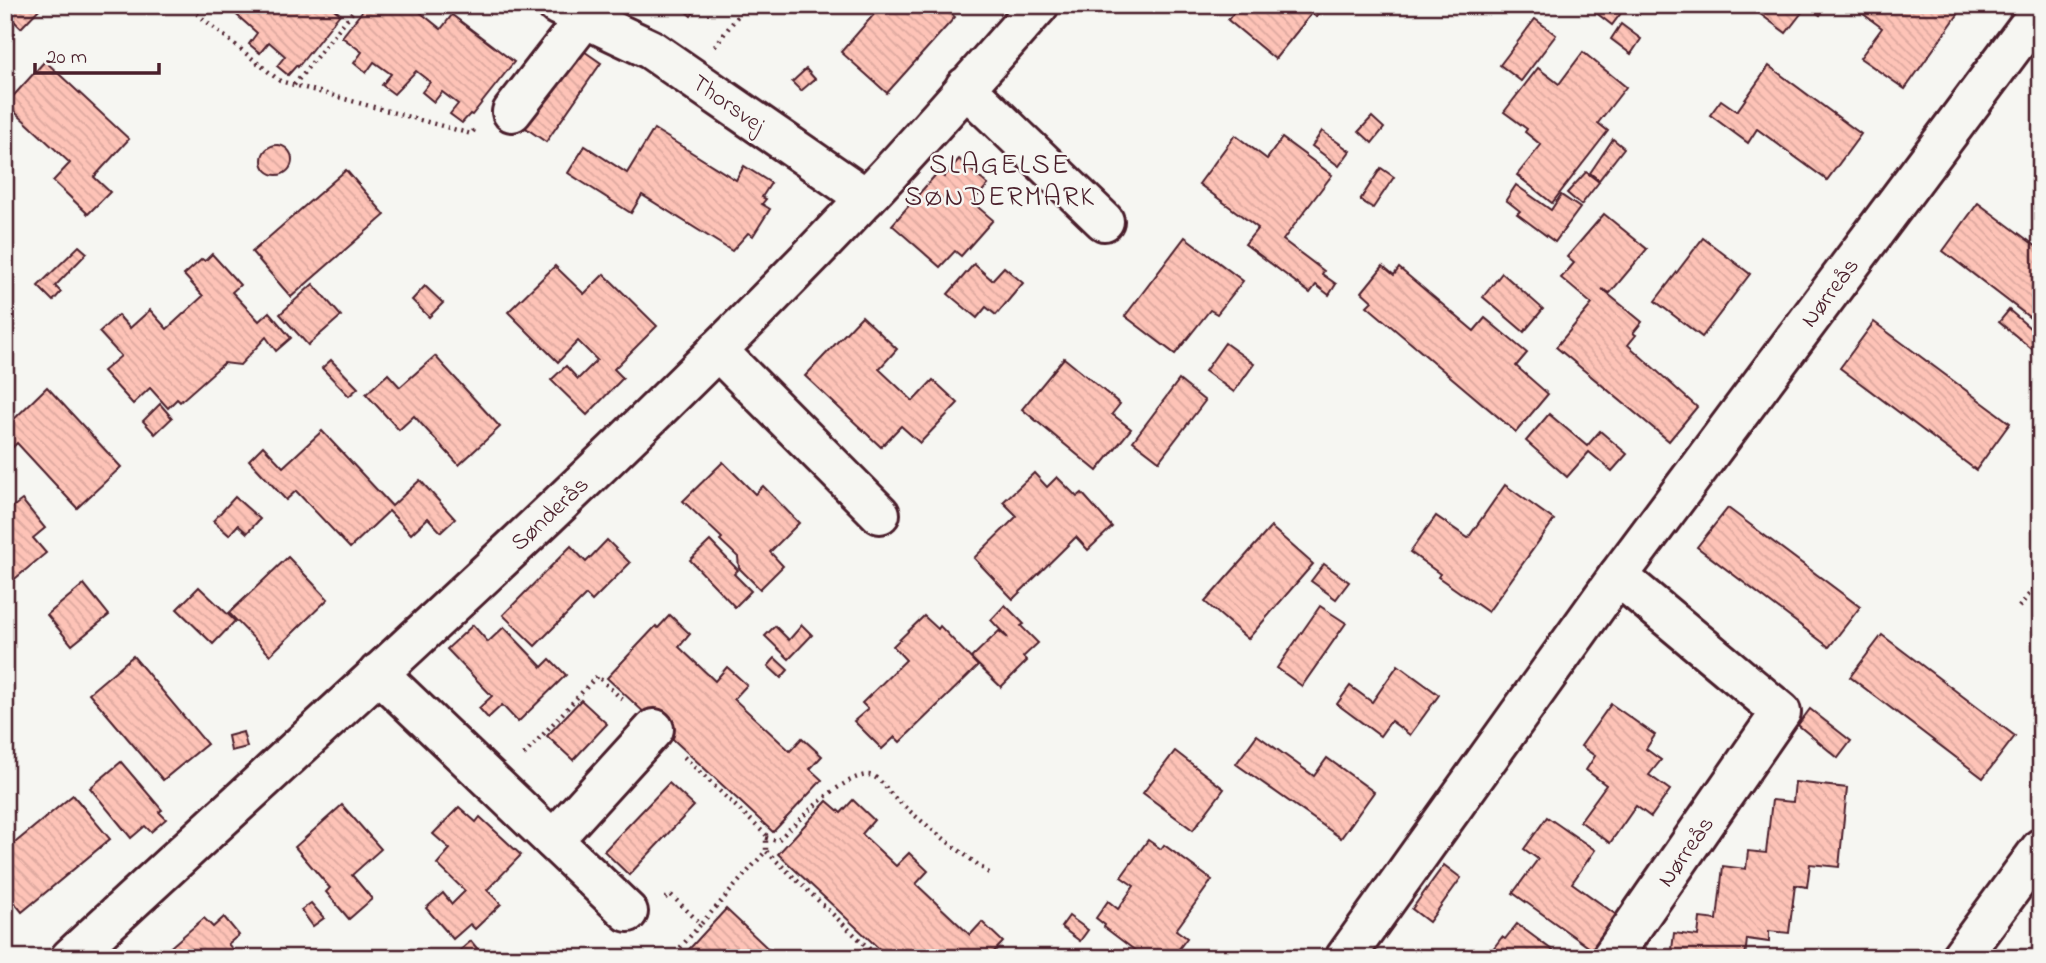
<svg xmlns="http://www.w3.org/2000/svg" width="2046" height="963" font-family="'Indie Flower',sans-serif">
	<defs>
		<pattern id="building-back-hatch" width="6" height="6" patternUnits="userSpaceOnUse" patternTransform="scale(1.75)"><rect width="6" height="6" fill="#fec3b7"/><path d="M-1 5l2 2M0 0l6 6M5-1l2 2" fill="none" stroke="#dba79e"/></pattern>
	</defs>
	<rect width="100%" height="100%" fill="#f6f6f2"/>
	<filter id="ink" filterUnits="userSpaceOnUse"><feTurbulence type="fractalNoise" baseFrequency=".0143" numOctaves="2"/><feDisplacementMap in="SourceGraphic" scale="14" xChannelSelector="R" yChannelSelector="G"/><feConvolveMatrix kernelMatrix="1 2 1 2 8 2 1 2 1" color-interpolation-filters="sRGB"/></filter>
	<g filter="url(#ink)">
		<g fill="url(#building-back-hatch)" stroke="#4a1f2b" stroke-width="2">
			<polygon points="5,5 43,5 21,28 7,14 5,16"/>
			<polygon points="233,5 329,5 340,14 298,67 297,65 288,75 277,66 285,56 269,42 260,53 249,44 257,33 230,9"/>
			<polygon points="367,5 411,5 441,29 452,15 514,62 472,115 470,114 462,123 450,114 458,104 442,92 434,102 422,92 430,82 416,71 394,94 382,85 391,74 374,62 366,73 354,63 362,52 342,37"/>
			<polygon points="678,5 699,5 691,16"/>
			<polygon points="882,5 942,5 955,17 887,93 841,52"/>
			<polygon points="1239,5 1326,5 1316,17 1312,13 1275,59 1228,20"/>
			<polygon points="1586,5 1627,5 1612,25"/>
			<polygon points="1754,5 1827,5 1820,15 1807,6 1786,33 1752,8"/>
			<polygon points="1868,5 1948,5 1959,13 1905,89 1860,58 1882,28 1862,13"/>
			<polygon points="1535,19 1556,35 1521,81 1500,65"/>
			<polygon points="1621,24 1641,39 1631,54 1611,39"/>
			<polygon points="578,47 601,63 546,142 523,126"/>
			<polygon points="1583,52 1626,87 1598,123 1608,131 1552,203 1517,175 1541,145 1525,132 1527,129 1504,112 1538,68 1559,84"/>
			<polygon points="45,61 129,139 94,177 110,192 88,214 53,181 70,163 6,104"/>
			<polygon points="1769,66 1861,134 1827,180 1757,129 1748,143 1710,115 1721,100 1737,111"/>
			<polygon points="806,69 815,79 801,91 792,82"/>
			<polygon points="1372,117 1384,128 1372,143 1359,131"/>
			<polygon points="654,129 736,180 744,166 771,183 762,197 766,199 762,204 770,209 753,236 748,233 732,251 642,195 631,213 568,173 585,146 627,173"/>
			<polygon points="1322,131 1350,151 1339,166 1312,146"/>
			<polygon points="1235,135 1267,159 1282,138 1332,175 1283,240 1324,271 1322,274 1336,284 1329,295 1316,285 1310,293 1245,244 1258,228 1199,184"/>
			<polygon points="1613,139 1624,148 1599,180 1590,173"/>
			<circle cx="277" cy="160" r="15"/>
			<polygon points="959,159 988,185 972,202 993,220 961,256 955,251 940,267 892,225 938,172 944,177"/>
			<polygon points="1381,168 1394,177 1373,208 1360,200"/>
			<polygon points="346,170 385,215 291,297 252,252"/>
			<polygon points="1586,172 1599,182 1581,205 1567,193"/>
			<polygon points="1516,185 1551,210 1561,195 1580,208 1555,242 1517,214 1520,211 1506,200"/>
			<polygon points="1978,203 2041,250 2041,310 2033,320 1943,251"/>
			<polygon points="1604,214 1647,249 1610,293 1602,289 1642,322 1633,333 1636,335 1628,345 1697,407 1669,441 1556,347 1592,304 1561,278 1574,263 1567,257"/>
			<polygon points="1185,237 1243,281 1217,314 1210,310 1175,354 1125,316"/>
			<polygon points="1703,238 1750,274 1702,337 1655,301"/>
			<polygon points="79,246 87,253 55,286 61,292 53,301 38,286"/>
			<polygon points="212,254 240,285 232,292 259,321 269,312 291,338 276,351 266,337 240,365 224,363 180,402 177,399 168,408 150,388 133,404 103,371 121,356 99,332 118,315 130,328 150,310 167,329 203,296 184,275 202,259 205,261"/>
			<polygon points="974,264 992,280 1004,267 1023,283 996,315 986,307 977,318 948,294"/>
			<polygon points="555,266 584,294 604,274 657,326 614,369 623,378 587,415 551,380 566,366 578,379 597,360 578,341 558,362 508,312"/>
			<polygon points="1383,266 1394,275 1399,268 1474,331 1485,318 1527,353 1516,366 1548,394 1516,432 1367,306 1372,301 1362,292"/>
			<polygon points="1502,273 1543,309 1524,332 1483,297"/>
			<polygon points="313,284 341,316 308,345 280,314"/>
			<polygon points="425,286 443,303 429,317 412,300"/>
			<polygon points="2009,310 2030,328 2039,316 2041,318 2041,339 2032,349 1999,322"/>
			<polygon points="862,316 897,349 879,369 913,401 933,380 958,403 920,443 901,426 881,447 805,376"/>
			<polygon points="1874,322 2010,423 1976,470 1840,368"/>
			<polygon points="1225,343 1254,364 1234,392 1205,371"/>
			<polygon points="435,356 500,427 459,465 414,416 399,430 366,394 388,374 400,387"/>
			<polygon points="1064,358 1120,404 1112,414 1131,429 1097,471 1022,409"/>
			<polygon points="331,360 358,388 349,396 322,368"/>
			<polygon points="1179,380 1205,401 1159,461 1133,441"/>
			<polygon points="47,387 121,467 77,508 17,443 5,455 5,422 8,425"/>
			<polygon points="160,404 172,418 155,434 143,421"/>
			<polygon points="1549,414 1587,446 1600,431 1627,454 1612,471 1589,452 1567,477 1526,441"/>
			<polygon points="322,431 392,506 420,480 455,519 441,532 428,518 411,534 389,511 350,548 296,491 286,500 249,460 263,446 283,467"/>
			<polygon points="723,462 755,494 763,486 799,523 770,552 783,566 760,589 739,568 738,557 720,540 722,538 683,501"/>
			<polygon points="1034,473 1047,487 1057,477 1077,497 1082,493 1112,527 1088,550 1076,537 1013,599 974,558 1017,516 1003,502"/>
			<polygon points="1505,485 1554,520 1488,612 1438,577 1440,574 1410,552 1436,516 1468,538"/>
			<polygon points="235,497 260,519 247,533 238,525 229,535 213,521"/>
			<polygon points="22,500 45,528 33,538 46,553 5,587 5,504 10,509"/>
			<polygon points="1728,508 1860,607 1829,647 1697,547"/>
			<polygon points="1271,527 1313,564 1248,639 1205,602"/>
			<polygon points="607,540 630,563 592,601 586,595 535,646 503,615 571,546 586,562"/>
			<polygon points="710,541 738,570 734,574 751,591 735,607 690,560"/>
			<polygon points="288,557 328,599 270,655 229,613"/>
			<polygon points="1324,564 1349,582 1336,599 1311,581"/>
			<polygon points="84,584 109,615 72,645 47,615"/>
			<polygon points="199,587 235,621 213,644 177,609"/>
			<polygon points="1005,605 1024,624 1021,626 1038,643 1023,657 1027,661 1001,687 971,658 999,631 1008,638 991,620"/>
			<polygon points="1320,606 1346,623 1302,686 1277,668"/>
			<polygon points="670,615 690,634 679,647 715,681 727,667 747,685 734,699 790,751 802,738 822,756 810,769 822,780 773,832 607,678 656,626 658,628"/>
			<polygon points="924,616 938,629 940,626 978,666 900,742 895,737 882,749 854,721 868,709 862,703 906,660 893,646"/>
			<polygon points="473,625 488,642 504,627 542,667 550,659 566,675 518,722 502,705 488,718 479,708 492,696 447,649"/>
			<polygon points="802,625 812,635 789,659 765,636 775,626 789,640"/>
			<polygon points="1882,635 2015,736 1983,778 1850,677"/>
			<polygon points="133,656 207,744 163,780 89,693"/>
			<polygon points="775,658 788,670 781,678 768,666"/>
			<polygon points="1398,665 1439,695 1410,735 1391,721 1380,736 1337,704 1350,686 1372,702"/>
			<polygon points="581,700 607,724 573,760 547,736"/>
			<polygon points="1611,704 1655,735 1646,749 1661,760 1649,775 1670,790 1651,817 1636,806 1610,843 1580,821 1606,785 1586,770 1595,756 1581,746"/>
			<polygon points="1810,709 1851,741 1838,758 1798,725"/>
			<polygon points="243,732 247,747 231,751 228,736"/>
			<polygon points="1257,735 1314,776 1327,758 1374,792 1341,838 1236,764"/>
			<polygon points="1175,751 1224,789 1193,830 1143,793"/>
			<polygon points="121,762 162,810 159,812 166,819 151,832 145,826 131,838 90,788"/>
			<polygon points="1795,782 1847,788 1839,867 1810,864 1807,887 1795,885 1789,933 1769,931 1769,942 1747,939 1745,958 1671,958 1674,933 1698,936 1700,918 1717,920 1723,866 1746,869 1748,851 1766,853 1772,800 1793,802"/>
			<polygon points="669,783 694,806 629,875 604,851"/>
			<polygon points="73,795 110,839 22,912 5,891 5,851"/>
			<polygon points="853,800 874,820 862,834 896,866 909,853 928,871 916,884 970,935 982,922 1003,942 991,955 991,958 889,958 778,854 827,801 841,813"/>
			<polygon points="342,805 381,849 352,875 372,899 349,919 326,892 330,888 295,847"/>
			<polygon points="459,807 476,822 480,817 521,855 487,890 501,904 475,929 470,924 453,939 426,908 443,893 452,904 465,891 437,864 450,849 433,834"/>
			<polygon points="1547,817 1595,850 1572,883 1622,919 1597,953 1513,893 1538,859 1524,849"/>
			<polygon points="1148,840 1161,849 1164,845 1212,880 1176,930 1187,938 1172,958 1145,958 1104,927 1105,925 1096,918 1108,901 1118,909 1134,886 1121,877"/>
			<polygon points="1444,865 1461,878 1429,922 1412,909"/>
			<polygon points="311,903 324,918 313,926 301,910"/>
			<polygon points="726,909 778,958 681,958"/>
			<polygon points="1069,916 1088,930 1080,941 1061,927"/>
			<polygon points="224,917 239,935 228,944 240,958 158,958 204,918 213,927"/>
			<polygon points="1517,924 1556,953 1552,958 1486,958 1502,937 1505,939"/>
			<polygon points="471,941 485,958 451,958"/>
		</g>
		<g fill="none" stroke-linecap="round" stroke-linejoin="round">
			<defs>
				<g id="minor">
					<polyline points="557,5 650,49 866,198"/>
					<polyline points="965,87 1104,221"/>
					<polyline points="512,112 585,18"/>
					<polyline points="717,350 880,514"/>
					<polyline points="378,673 628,912"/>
					<polyline points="553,840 654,729"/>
					<path d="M70,958C338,709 614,465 865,199C925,136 981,70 1039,5"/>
					<polyline points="1345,958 1618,576 2041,9"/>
					<polyline points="1611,958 1781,712 1618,576"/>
					<polyline points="1960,958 2041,848"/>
				</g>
			</defs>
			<use href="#minor" stroke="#4a1f2b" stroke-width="44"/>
			<g stroke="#4a1f2b" stroke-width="4.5" stroke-dasharray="2 5" stroke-linecap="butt">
				<polyline points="186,5 280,81 471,134 475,129"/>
				<polyline points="715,46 746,5"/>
				<polyline points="294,85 358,5"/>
				<polyline points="2019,607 2038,583 2041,585"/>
				<polyline points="524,755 597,676 624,701"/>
				<polyline points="684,757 766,835 766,851"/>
				<path d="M766,838L777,841C797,822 841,776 868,775C879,775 888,792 896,799C926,826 957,849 989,873"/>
				<polyline points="665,898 671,895 701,924 766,851 879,958"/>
				<polyline points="671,958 701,924"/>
			</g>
			<use href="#minor" stroke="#f6f6f2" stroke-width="38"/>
		</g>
	</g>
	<g text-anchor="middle" stroke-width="5" stroke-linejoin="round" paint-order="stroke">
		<g font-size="24" fill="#4a1f2b" stroke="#f6f6f2">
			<text transform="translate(729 103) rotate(35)" y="8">Thorsvej</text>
			<text transform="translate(1829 292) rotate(-53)" y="8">Nørreås</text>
			<text transform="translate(549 513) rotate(-43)" y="8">Sønderås</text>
			<text transform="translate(1685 851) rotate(-55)" y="8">Nørreås</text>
		</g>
		<g font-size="28" letter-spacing="2" fill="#4a1f2b" stroke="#f6f6f2">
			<text x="1000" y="173">SLAGELSE<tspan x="1000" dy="32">SØNDERMARK</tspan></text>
		</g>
	</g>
	<rect width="2046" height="963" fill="none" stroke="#f6f6f2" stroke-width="28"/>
	<rect x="14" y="14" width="2018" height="935" fill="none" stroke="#4a1f2b" stroke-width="2.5" filter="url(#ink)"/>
	<path d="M35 63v10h124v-10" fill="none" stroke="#4a1f2b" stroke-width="3.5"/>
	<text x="46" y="63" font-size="21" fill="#4a1f2b" stroke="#f6f6f2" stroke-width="5" paint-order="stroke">20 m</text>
</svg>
